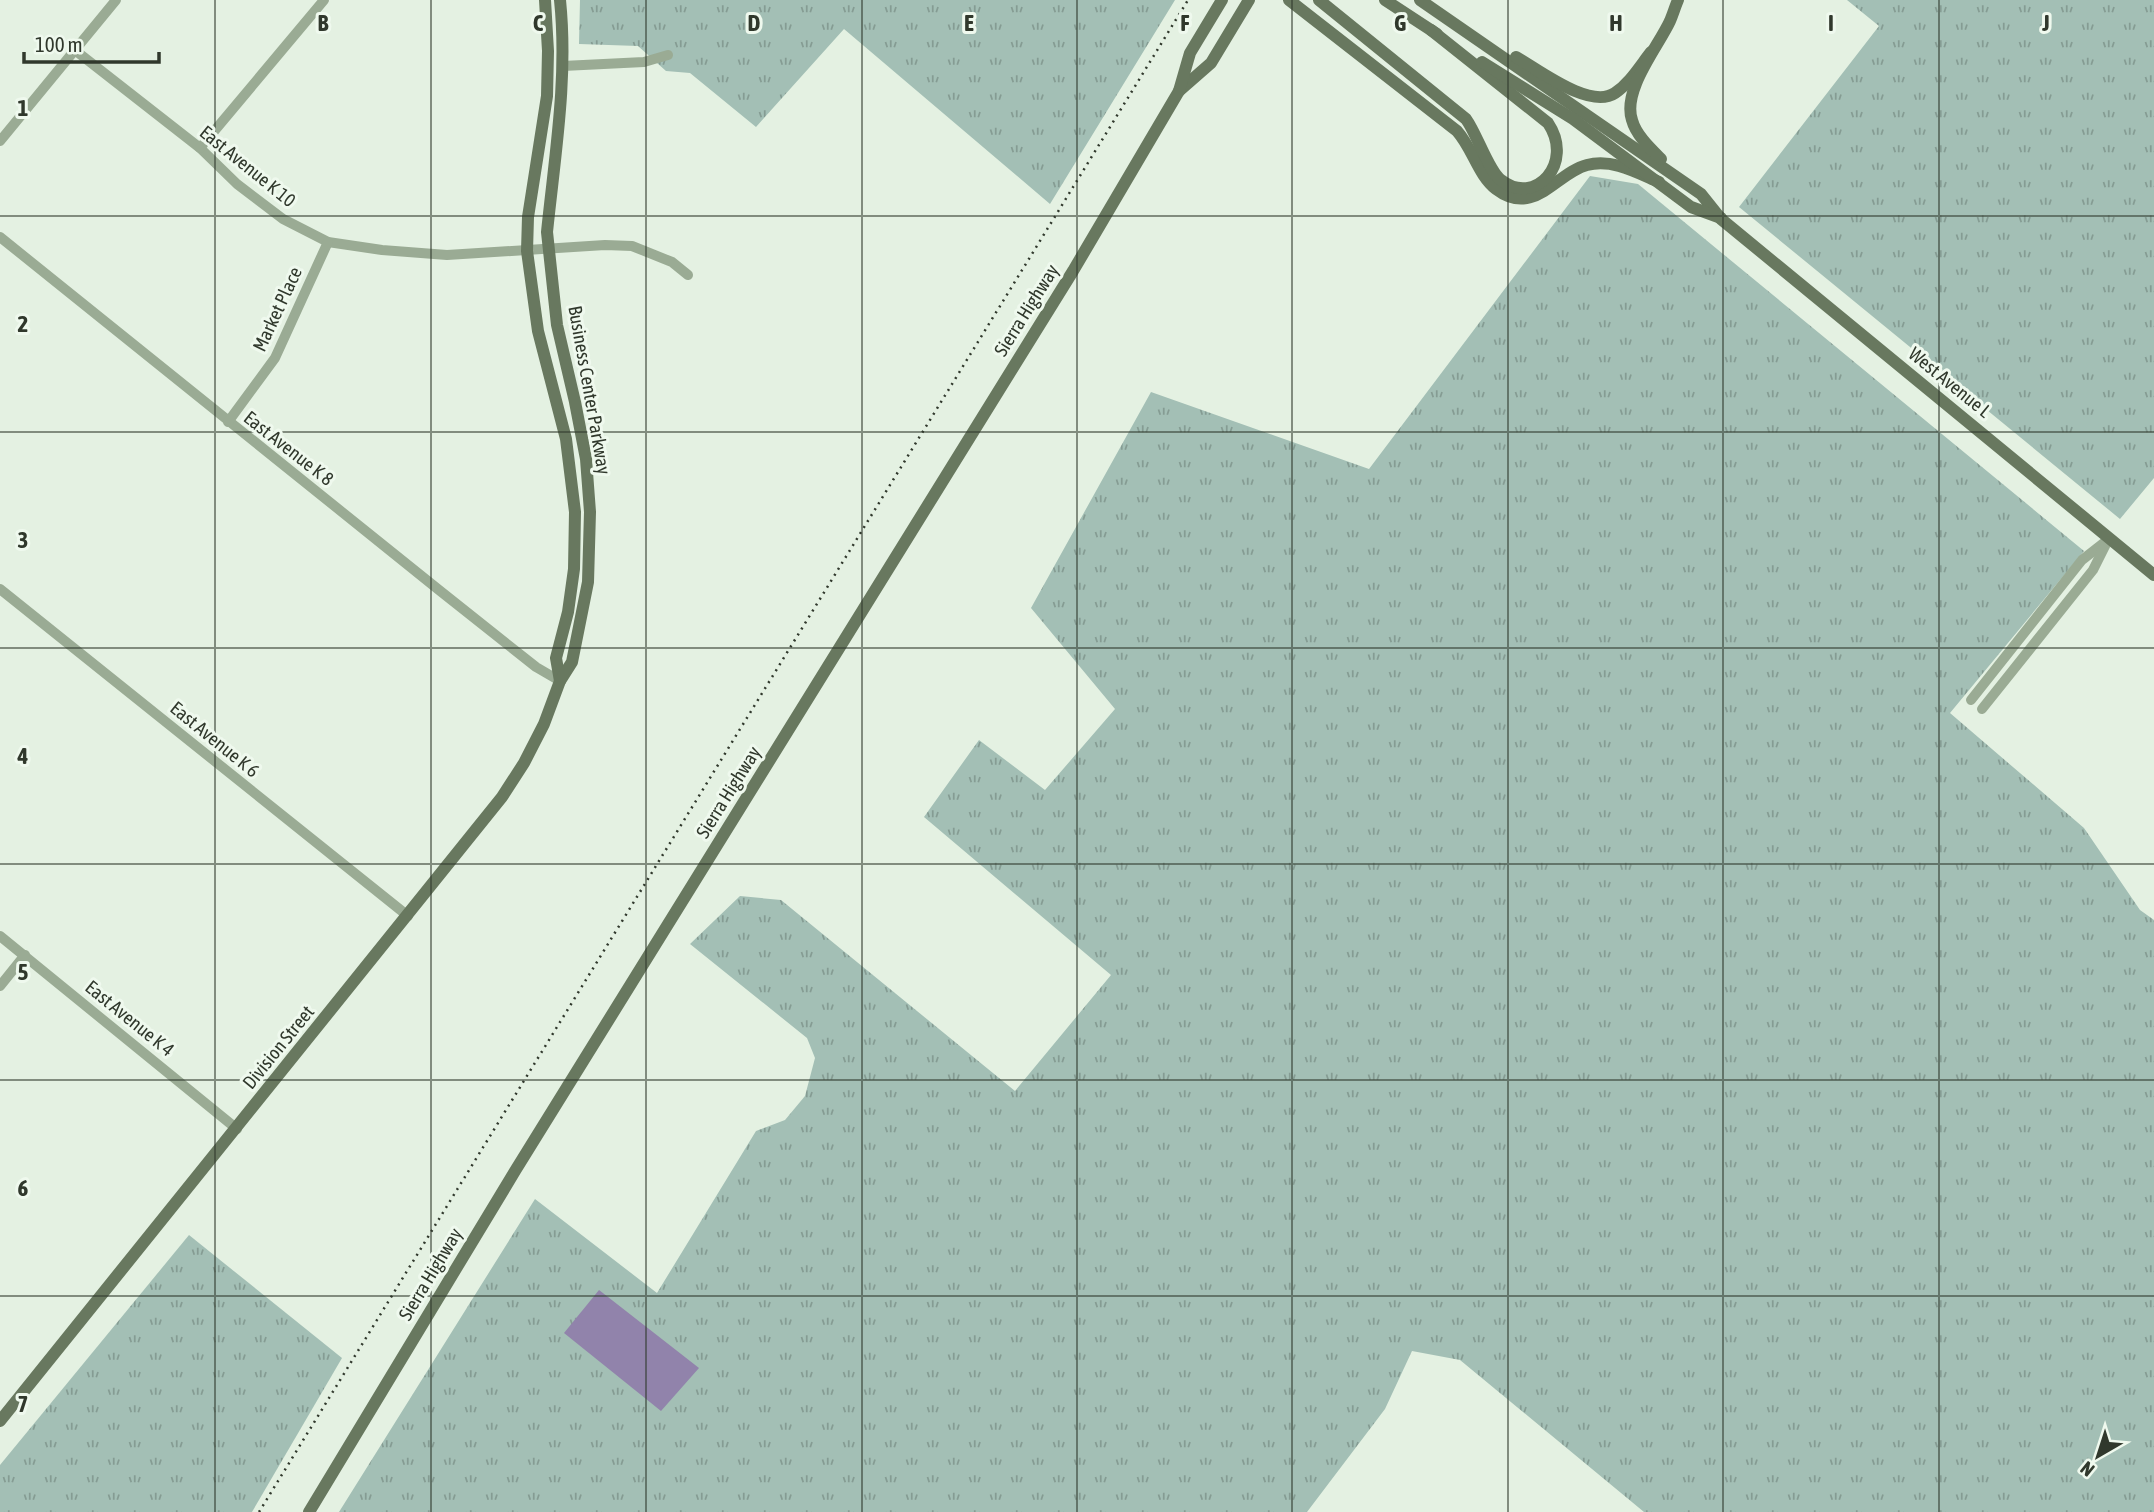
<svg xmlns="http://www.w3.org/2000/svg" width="2154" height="1512" font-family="'Asap Condensed',sans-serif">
	<defs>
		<pattern id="grass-tufts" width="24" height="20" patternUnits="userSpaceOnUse" patternTransform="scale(1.75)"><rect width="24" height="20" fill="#a3bfb5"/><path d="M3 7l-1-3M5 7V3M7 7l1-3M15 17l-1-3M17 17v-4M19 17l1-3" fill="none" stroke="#859c93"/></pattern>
	</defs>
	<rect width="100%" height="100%" fill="#e4f1e2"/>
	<g fill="url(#grass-tufts)">
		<polygon points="580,0 1175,0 1050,204 844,29 756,127 690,73 666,71 638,46 579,44"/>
		<polygon points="1847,0 2154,0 2154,478 2120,519 1739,207 1879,26"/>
		<polygon points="1590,176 1638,184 2084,551 1950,713 2084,828 2140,910 2154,920 2154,1512 1644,1512 1460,1360 1412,1351 1385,1409 1307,1512 339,1512 535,1199 657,1293 756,1131 785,1120 805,1096 815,1058 807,1038 690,944 740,896 781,900 1015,1091 1111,975 924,817 979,740 1045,790 1115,709 1031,608 1151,392 1369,469"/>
		<polygon points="189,1235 342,1358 252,1512 0,1512 0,1465"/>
	</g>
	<polygon fill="#9183ab" points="599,1290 699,1368 661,1411 564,1333"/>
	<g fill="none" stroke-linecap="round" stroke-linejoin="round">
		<g stroke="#9aab94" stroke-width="10">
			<polyline points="76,51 200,148 237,184 283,219 328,242 382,250 447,255 605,245 632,246 672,262 688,275"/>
			<polyline points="563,66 644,62 668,55"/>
			<polyline points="0,141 116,0"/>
			<polyline points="200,148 324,0"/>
			<polyline points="0,237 439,590 536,667 560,681"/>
			<polyline points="228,422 275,358 328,242"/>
			<polyline points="0,589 408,916"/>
			<polyline points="1971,700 2082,560 2105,542"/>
			<polyline points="1982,709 2093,570 2109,538"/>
			<polyline points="0,936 237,1129"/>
			<polyline points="0,986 25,955"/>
		</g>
		<g stroke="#68785f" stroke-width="12">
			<polyline points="545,0 548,51 547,96 528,217 527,251 538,331 566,439 575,512 574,569 568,612 556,658 560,681"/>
			<path d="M1289,0L1457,131C1473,149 1478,175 1496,189C1534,218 1556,173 1587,165C1612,158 1638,173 1659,182"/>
			<path d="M1319,0L1466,119C1477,134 1489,172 1501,180C1535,207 1575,163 1548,123L1431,30"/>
			<polyline points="1385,0 1437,34"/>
			<polyline points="1420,0 1701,194 1721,219 2154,575"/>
			<path d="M1516,57C1539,70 1590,110 1615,93C1630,83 1640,66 1651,52"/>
			<polyline points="1482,62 1573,119 1691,207 1721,218"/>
			<polyline points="1179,91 1211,63 1249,0"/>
			<path d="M1661,159C1650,148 1636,135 1632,120C1622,90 1658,47 1670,21C1673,14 1675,7 1678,0"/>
			<path d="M0,1421L502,797L524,763L544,724L560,681L572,662L588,582L590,512L586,459L575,402L557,325L547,232C555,154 568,78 560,0"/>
			<polyline points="309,1512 515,1171 1073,271 1179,91 1190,53 1222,0"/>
		</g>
		<polyline stroke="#30382c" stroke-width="2.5" stroke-dasharray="2 5" stroke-linecap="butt" points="259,1512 1188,0"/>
	</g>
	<path fill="none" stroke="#30382c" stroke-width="2" stroke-opacity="0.55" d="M215,0V1512M431,0V1512M646,0V1512M862,0V1512M1077,0V1512M1292,0V1512M1508,0V1512M1723,0V1512M1939,0V1512M0,216H2154M0,432H2154M0,648H2154M0,864H2154M0,1080H2154M0,1296H2154"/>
	<g text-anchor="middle" stroke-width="6" stroke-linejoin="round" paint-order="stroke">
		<g font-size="19" fill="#30382c" stroke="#eff9ee">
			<text transform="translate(248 166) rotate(39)" y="7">East Avenue K 10</text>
			<text transform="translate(277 309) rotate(-65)" y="7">Market Place</text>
			<text transform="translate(1026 310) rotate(-58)" y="7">Sierra Highway</text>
			<text transform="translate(1950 382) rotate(39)" y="7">West Avenue L</text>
			<text transform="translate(590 390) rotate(80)" y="7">Business Center Parkway</text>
			<text transform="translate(289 448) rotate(38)" y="7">East Avenue K 8</text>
			<text transform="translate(215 739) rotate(39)" y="7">East Avenue K 6</text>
			<text transform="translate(728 792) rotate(-58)" y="7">Sierra Highway</text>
			<text transform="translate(130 1018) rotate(39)" y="7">East Avenue K 4</text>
			<text transform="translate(278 1047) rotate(-51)" y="7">Division Street</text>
			<text transform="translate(430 1274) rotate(-59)" y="7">Sierra Highway</text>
		</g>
	</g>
	<g font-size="23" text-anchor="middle" font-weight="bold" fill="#30382c" stroke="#eff9ee" stroke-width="6" stroke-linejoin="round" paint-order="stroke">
		<text x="323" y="31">B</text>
		<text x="538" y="31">C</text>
		<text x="754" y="31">D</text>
		<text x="969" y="31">E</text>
		<text x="1185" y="31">F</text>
		<text x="1400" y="31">G</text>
		<text x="1616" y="31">H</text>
		<text x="1831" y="31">I</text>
		<text x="2046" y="31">J</text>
		<text x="23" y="116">1</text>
		<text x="23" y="332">2</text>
		<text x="23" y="548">3</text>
		<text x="23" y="764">4</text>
		<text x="23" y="980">5</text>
		<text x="23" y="1196">6</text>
		<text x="23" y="1412">7</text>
	</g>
	<g transform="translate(2098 1456) rotate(219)" stroke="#eff9ee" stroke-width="5" paint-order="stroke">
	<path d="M0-5L12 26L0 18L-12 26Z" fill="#30382c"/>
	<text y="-10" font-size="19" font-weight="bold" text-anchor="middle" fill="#30382c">N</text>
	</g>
	<path d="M24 52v10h135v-10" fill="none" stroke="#30382c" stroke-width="3.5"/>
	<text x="35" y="52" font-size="21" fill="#30382c" stroke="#eff9ee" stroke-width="5" paint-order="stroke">100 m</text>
</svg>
